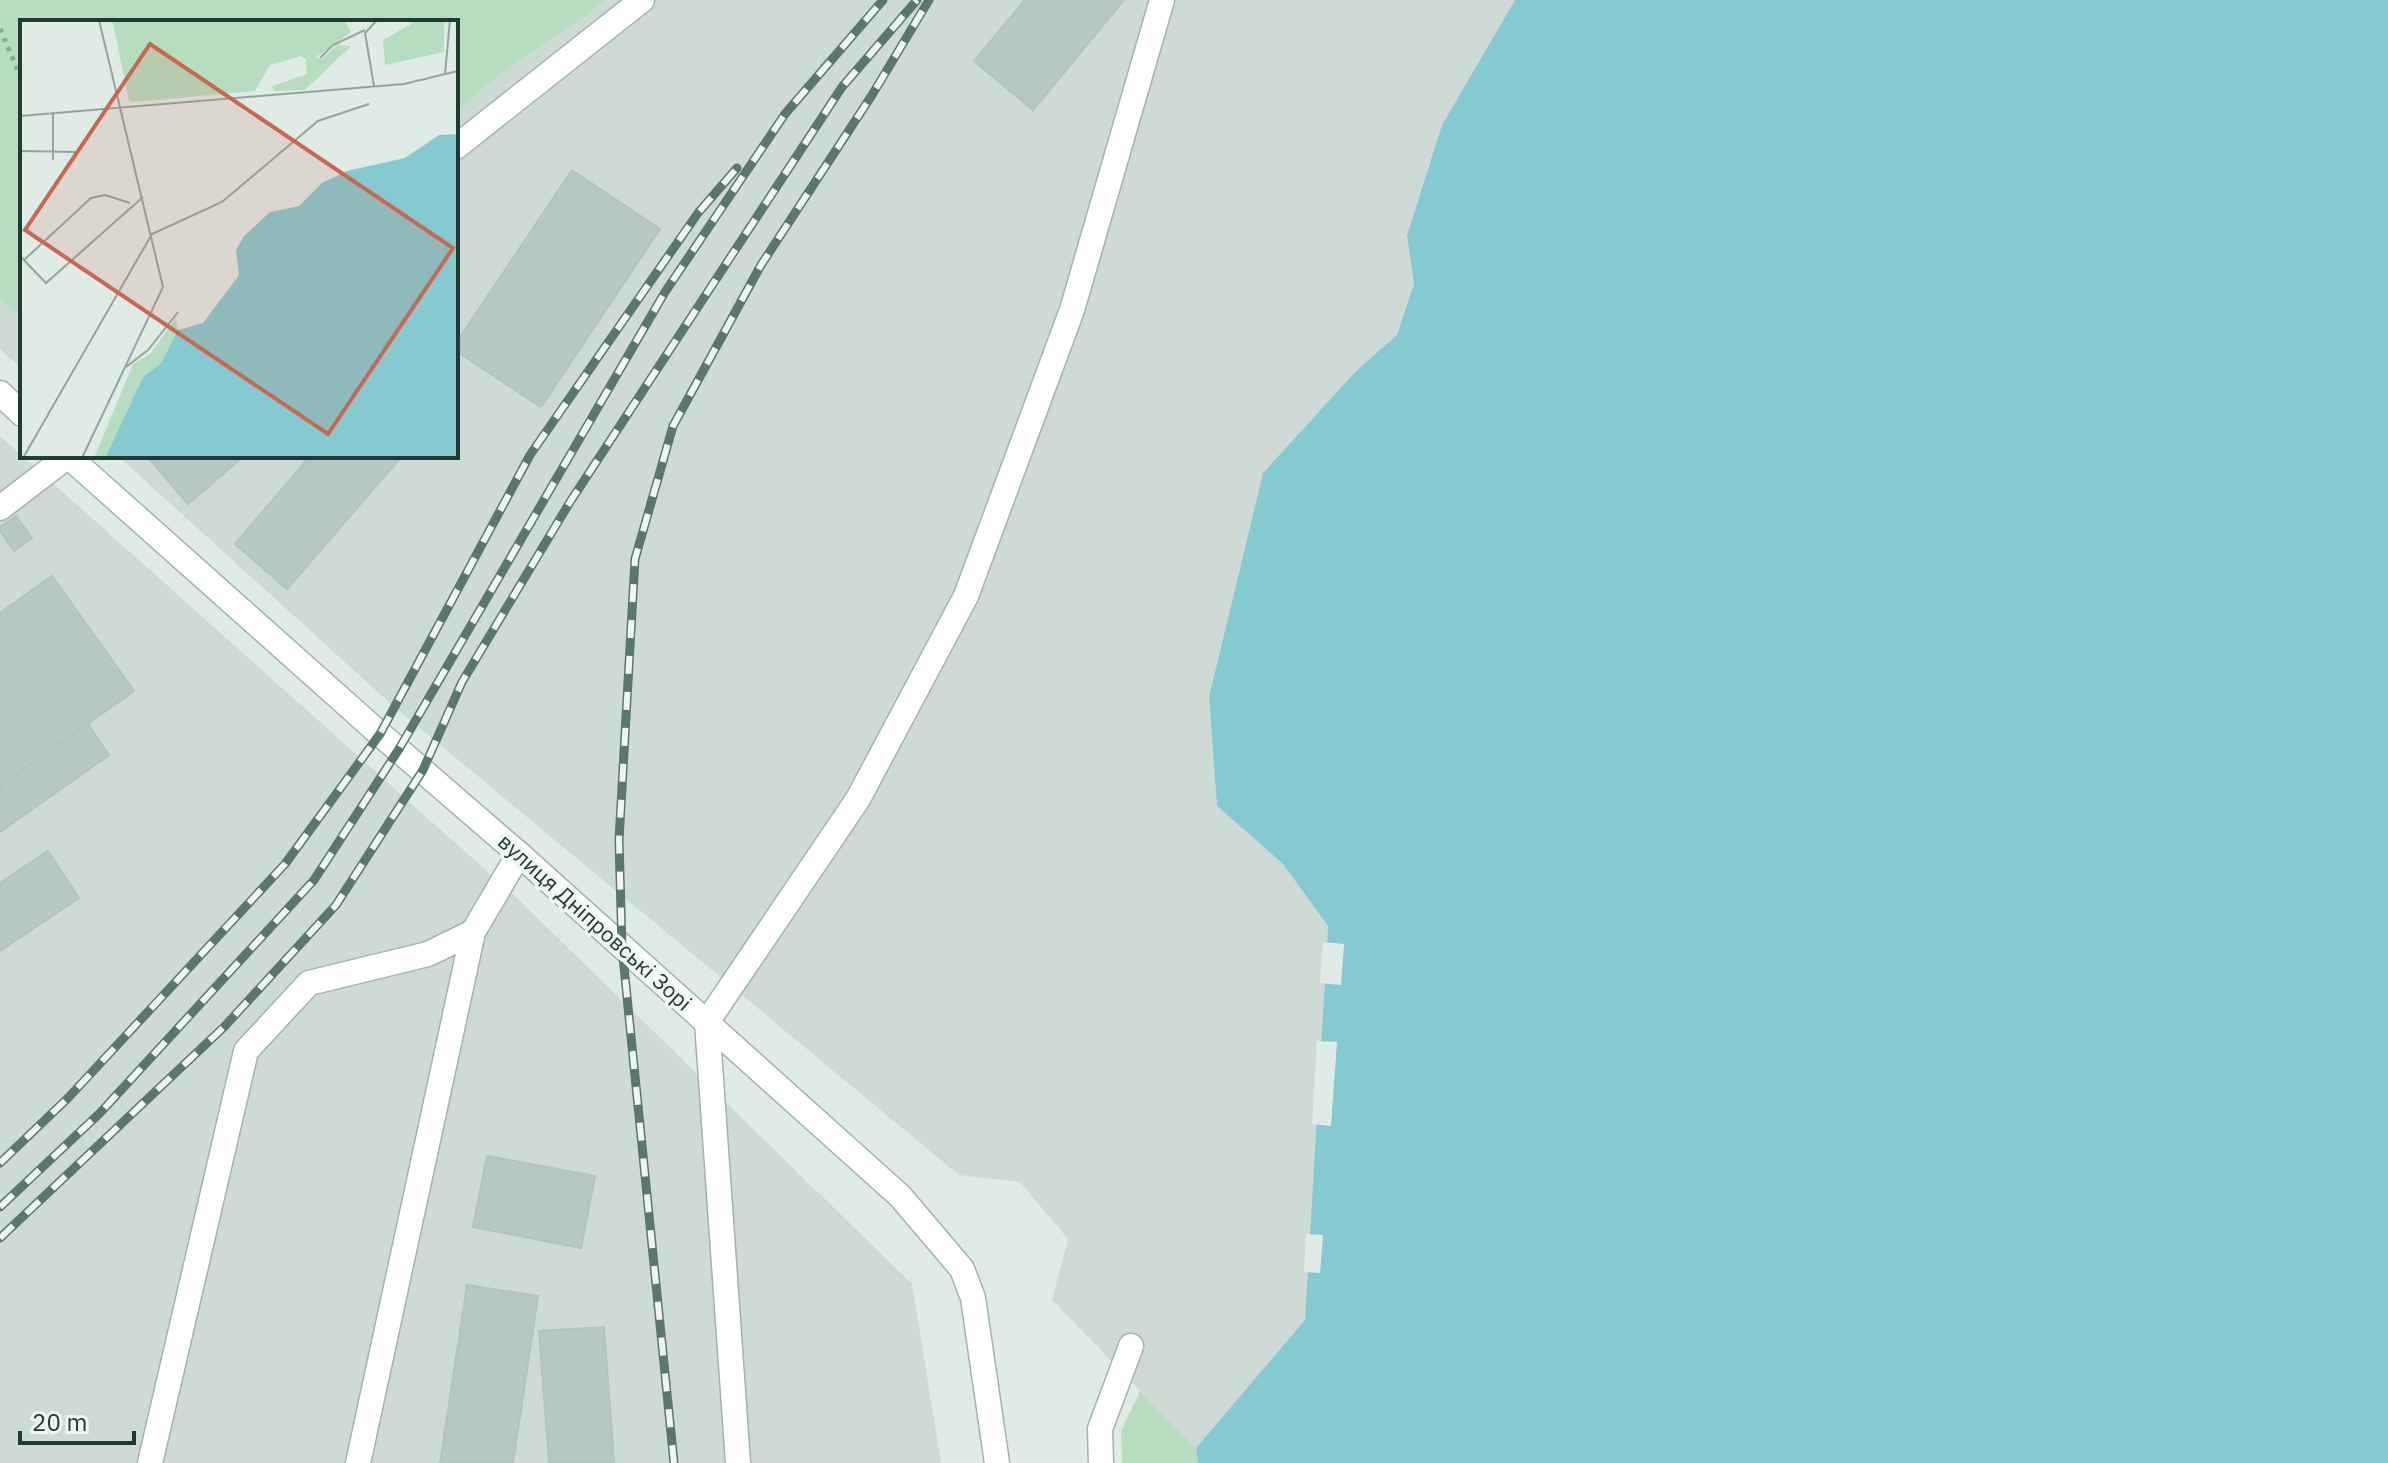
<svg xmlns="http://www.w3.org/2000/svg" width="2388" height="1463" font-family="'IBM Plex Sans',sans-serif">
	<rect width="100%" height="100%" fill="#dfebe5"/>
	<g fill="#cddbd4">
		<polygon points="0,0 1515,0 1442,125 1407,234 1414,284 1397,335 1357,370 1263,473 1209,697 1217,806 1283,864 1328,926 1305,1320 1196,1448 1052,1300 1068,1239 1020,1182 959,1175 392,705 118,456 456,456 456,22 22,22 22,369 0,349"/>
		<polygon points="0,436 518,899 912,1284 941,1463 0,1463"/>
	</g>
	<g fill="#b7ddc0">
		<polygon points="0,0 607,0 495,78 456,111 456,22 22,22 22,318 0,298"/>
		<polygon points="1140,1391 1196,1448 1198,1463 1122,1463 1121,1431"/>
	</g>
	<polygon fill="#85c9d1" points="1515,0 2388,0 2388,1463 1198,1463 1196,1448 1305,1320 1328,926 1283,864 1217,806 1209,697 1263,473 1357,370 1397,335 1414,284 1407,235 1442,125"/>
	<g fill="#dfebe5">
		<polygon points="1323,942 1344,944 1341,985 1320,983"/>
		<polygon points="1317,1041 1337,1042 1331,1126 1312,1124"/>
		<polygon points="1306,1234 1323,1235 1320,1273 1304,1272"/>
	</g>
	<g fill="#b7c8c1" stroke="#b2c4bc" stroke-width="2">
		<polygon points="1025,0 1124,0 1033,110 974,61"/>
		<polygon points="572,170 660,229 541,407 456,351 456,343"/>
		<polygon points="155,456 244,456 188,504 150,460"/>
		<polygon points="310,456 402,456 287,589 235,544"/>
		<polygon points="16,516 32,538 14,551 0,531 0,527"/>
		<polygon points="52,576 134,691 0,786 0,613"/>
		<polygon points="88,724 109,755 0,832 0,786"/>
		<polygon points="48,851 79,898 0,951 0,883"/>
		<polygon points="487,1156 595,1176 581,1248 473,1227"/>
		<polygon points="467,1285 538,1296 513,1463 440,1463"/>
		<polygon points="604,1327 614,1463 549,1463 539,1331"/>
	</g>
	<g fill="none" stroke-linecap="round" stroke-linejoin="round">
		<defs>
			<g id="minor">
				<polyline points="456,147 642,0"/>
				<polyline points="0,393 22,414"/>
				<polyline points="68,456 380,734 519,854 900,1196 962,1269 973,1298 997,1463"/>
				<polyline points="0,508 68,456"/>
				<polyline points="150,1463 246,1051 309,983 428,954 473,932"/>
				<polyline points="358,1463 473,932 519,854"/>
				<polyline points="738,1463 707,1022 858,799 966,596 1072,310 1162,0"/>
				<polyline points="1101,1463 1100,1429 1131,1346"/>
			</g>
		</defs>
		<use href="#minor" stroke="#a2b3ac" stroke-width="27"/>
		<polyline stroke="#7faf9e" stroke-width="5" stroke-dasharray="4 6" stroke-linecap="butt" points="0,29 22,80"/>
		<use href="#minor" stroke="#fff" stroke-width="24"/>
		<defs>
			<g id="rail">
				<polyline points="0,1163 68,1098 285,864 380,734 530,455 698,213 737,168"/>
				<polyline points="0,1207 100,1113 314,880 399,749 665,292 785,114 883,0"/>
				<polyline points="0,1238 224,1027 336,905 423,770 462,682 570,502 842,87 917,0"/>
				<polyline points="674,1463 622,947 619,840 635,559 673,426 761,265 872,95 929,0"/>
			</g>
		</defs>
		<use href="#rail" stroke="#5a776e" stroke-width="9"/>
		<use href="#rail" stroke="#f0f7f3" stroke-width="6" stroke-dasharray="18" stroke-linecap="butt"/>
	</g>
	<g text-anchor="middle" stroke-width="7" stroke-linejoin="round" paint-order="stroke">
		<g font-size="22" fill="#203b32" stroke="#f0f7f3">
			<text transform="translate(595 922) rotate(42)" y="8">вулиця Дніпровські Зорі</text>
		</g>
	</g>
	<g transform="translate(20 20)">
		<rect width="438" height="438" fill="#dfebe5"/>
		<path d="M87,0H324L331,12L295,38L302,39L317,25L331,26L285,70L254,71L252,66L287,54L286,39L281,36L250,45L235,71L114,82L109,81L93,3ZM398,0H424V32L365,45L363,20ZM156,298L158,310L141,343L123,357L85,438H74L113,344L130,334Z" fill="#b7ddc0"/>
		<path d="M438,114V438H85L123,357L141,343L158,310L183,303L219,255L216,230L224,216L250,192L279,186L302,163L327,151L385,138L419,115Z" fill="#85c9d1"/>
		<path fill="none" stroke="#93a59d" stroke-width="2" d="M300,38L313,25L345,10M425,54L430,0M354,66L345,13L357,0M33,93V140M0,96L384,64L438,51M0,131L56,132M0,236L26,263L123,177M4,240L71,178L85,175L110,183M106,347L128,330L158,292M3,438L132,214L202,182L298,101L349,84M62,438L143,267L79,0"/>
		<path fill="#ca684d" fill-opacity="0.15" stroke="#ca684d" stroke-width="4" d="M130,24L433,228L308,414L5,210Z"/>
		<rect width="438" height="438" fill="none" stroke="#203b32" stroke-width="4"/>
	</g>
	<path d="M20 1431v12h114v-12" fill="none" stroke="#203b32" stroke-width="4"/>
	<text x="32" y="1431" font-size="24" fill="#203b32" stroke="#f0f7f3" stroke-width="6" paint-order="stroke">20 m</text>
</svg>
